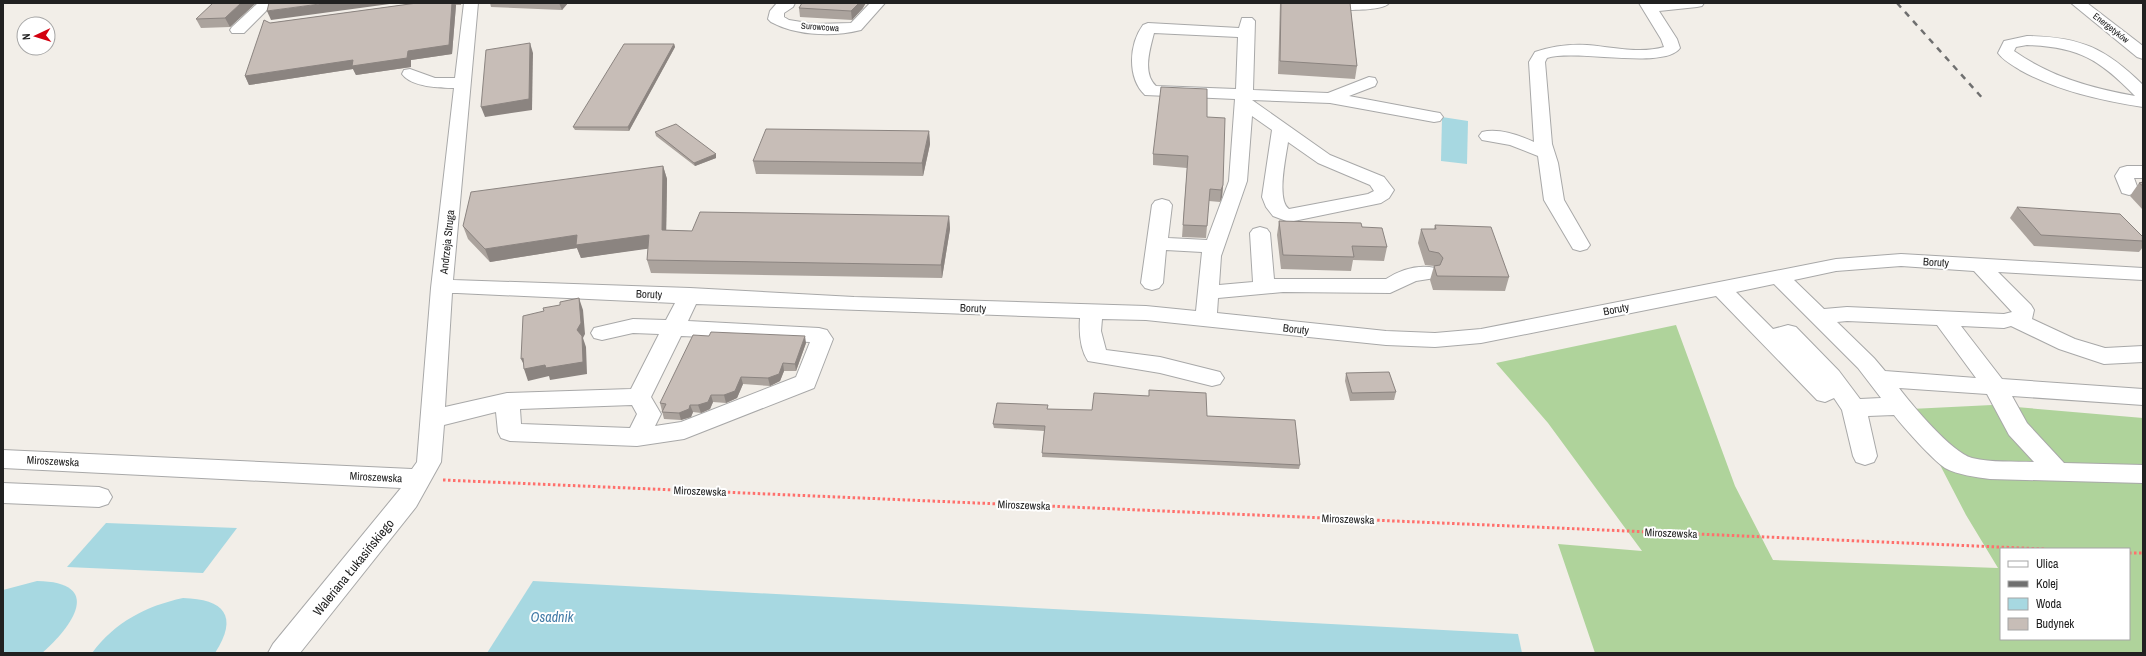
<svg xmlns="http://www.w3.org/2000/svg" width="2146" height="656" font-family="'Archivo Narrow',sans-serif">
	<rect width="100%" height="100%" fill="#f2eee8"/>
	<path fill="#afd39b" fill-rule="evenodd" d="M1676,325L1735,486L1773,560L1998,568L1966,515L1911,409L1992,405L2143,418V653H1595L1558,544L1642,551L1548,423L1496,363ZM2001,549H2129V639H2001Z"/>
	<g fill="#a7d8e1">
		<polygon points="1442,117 1468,121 1467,164 1441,161"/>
		<polygon points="106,523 237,528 203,573 67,567"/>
		<path d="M37,581C104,582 73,626 42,653H3V590Z"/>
		<polygon points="533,581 1518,634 1522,653 487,653"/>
		<path d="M183,598C224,599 239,616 215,653H92C115,622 146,606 183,598Z"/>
	</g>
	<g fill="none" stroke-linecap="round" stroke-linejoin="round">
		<defs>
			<g id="minor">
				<polygon points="258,3 274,3 244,33 232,33 230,30 232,27"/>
				<path d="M464,3H478L453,280L690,288L854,297L1146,306L1196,311L1202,252L1166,250L1163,283L1159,288L1152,290L1145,288L1141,283L1152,205L1155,201L1162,199L1169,201L1172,205L1168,238L1207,240L1229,181L1235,99L1145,95C1127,78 1129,44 1143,25L1148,23L1239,28L1242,18H1252L1255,21L1253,90L1328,93L1369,77L1375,78L1377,82L1375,86L1349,96L1434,112L1440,113L1443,117L1440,121L1434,122L1330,103L1252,100L1330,155L1384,177L1394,190L1389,198L1381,203L1289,222L1273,216L1266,207L1262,197L1272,130L1252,116L1247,181L1221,256L1219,285L1253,282L1250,233L1253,229L1260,227L1267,229L1270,233L1274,279H1386C1400,270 1418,264 1435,268L1438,273L1435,278L1416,281L1390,293L1283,292L1218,298L1217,313L1386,331L1435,333L1481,329L1836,259L1901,254L2143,268V280L1998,272L2031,305L2034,310L2032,319L2075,339L2105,348L2143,346V362L2104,364L2059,349L2011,326L2004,328L1961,326L2002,379L2143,389V405L2012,396L2027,423L2064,463L2143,465V483L1990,479C1976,477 1958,475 1945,468C1932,459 1904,428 1894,415L1868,416L1877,456L1874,462L1865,465L1856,462L1853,456L1842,410L1834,398L1825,402L1817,400L1716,296L1481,343L1435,347L1386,345L1146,320L1102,319L1101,331L1106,350L1160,357L1220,372L1224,378L1220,384L1212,386L1160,373L1088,361C1080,349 1079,332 1080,318L696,304L688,321L819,328L827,330L833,339L814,388L684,439L637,446L510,441L501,438L498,432L496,412L444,425L441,462L416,507L300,653H268L273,644L401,488L3,468V450L412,469L417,462L431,288L454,88C440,88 411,87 402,74L404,70L410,69L435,78H455ZM1154,33L1238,37L1236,89L1156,86C1142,73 1150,49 1154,33ZM1288,142L1318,163L1370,185L1374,191L1368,194L1289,209C1276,200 1286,157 1288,142ZM1901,266L1974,271L2012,312L2004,314L1847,307L1824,309L1794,280L1836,271ZM1774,284L1858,368L1881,398L1860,399L1839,371L1796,327L1788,325L1773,329L1736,292ZM452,293H457L675,303L666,320L633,319L594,328L591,333L594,338L602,340L633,333L659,334L631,389L507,393L445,407ZM1847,321L1937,325L1976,378L1885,371L1874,358L1837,322ZM681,336L810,342L796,377L681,422L655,426L661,414L651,397ZM1899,388L1987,394L2009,435L2034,462C2014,461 1992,463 1972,458C1951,452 1913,406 1899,388ZM632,405L637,414L630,428L521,424L520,409Z"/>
				<path d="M777,3H795L793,7L784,13V17L789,20L814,24L851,23L870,3H885L861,30C833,37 797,36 771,22L768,19L770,11Z"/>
				<path d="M1281,3H1389C1381,15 1305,8 1288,7L1283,6Z"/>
				<path d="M1639,3H1704L1702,6L1697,7L1659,11L1677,39L1680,48C1665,70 1577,49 1547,58L1545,62L1552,144L1558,163L1564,200L1590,245L1587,249L1580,251L1573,249L1544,200L1538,156L1510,145L1482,140L1479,136L1482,132C1498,128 1519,135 1534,142L1529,62L1535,52C1553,46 1569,44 1587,45C1612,47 1640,54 1664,47L1661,39Z"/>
				<polygon points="2071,3 2087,3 2143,46 2143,59 2137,57"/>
				<path d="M2027,36C2081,37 2105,48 2143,85V107C2100,100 2058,91 2020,70C2012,65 2003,60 1998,53L2004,41ZM2027,45C2079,47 2099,59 2135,96C2091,88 2051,77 2014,51L2016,47Z"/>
				<polygon points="2127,166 2143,166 2143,178 2134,178 2138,189 2136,193 2129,195 2122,193 2115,176 2120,168"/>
				<polygon points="3,483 99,487 108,490 112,497 108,504 99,507 3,503"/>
			</g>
		</defs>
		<use href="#minor" stroke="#a8a8a8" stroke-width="2"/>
		<g stroke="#ff706c" stroke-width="3" stroke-dasharray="2.5 2.5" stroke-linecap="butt">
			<polyline points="443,480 2045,549"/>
			<polyline points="2129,553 2143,553"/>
		</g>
		<use href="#minor" fill="#fff" fill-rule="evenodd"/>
		<polyline stroke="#6f6f6f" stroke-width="2.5" stroke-dasharray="6 6" stroke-linecap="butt" points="1897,3 1985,101"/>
	</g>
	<g fill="#aba39d">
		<polygon points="256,3 230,27 201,28 196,19"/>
		<polygon points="417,3 461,3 461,5 456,5 452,54 411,60 411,67 356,75 353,69 249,85 245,76 270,23"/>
		<polygon points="490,3 568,3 562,10 491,7"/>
		<polygon points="1280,3 1350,3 1357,66 1355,79 1278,74"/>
		<polygon points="799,8 863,8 852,20 800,17"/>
		<polygon points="674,44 675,47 629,131 575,130 573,127"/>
		<polygon points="1207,117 1223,185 1222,197 1220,202 1209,201 1206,238 1182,237 1187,168 1153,165 1153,154"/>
		<polygon points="929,131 930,144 923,176 756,174 753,161"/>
		<polygon points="655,132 716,154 716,158 695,166 656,136"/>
		<polygon points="663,166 667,179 666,230 692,231 949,216 950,229 942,278 651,273 647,260 648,248 581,258 577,248 490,262 468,239 463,226"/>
		<polygon points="2143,182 2143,210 2130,196 2139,183"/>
		<polygon points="2017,207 2143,237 2143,247 2139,252 2034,246 2010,218"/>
		<polygon points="1279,221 1362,227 1387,247 1384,261 1353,260 1351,271 1281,269 1277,235"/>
		<polygon points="1435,225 1509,277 1505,291 1433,290 1430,280 1434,266 1425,265 1418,243 1421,229 1434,229"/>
		<polygon points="806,343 796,371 784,371 780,381 770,386 743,384 737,398 726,403 713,402 710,409 701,413 693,412 691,417 681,420 664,419 660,403"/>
		<polygon points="1346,373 1396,392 1394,400 1350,401 1345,381"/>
		<polygon points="1048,409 1207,416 1300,465 1299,469 1042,457 1044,431 994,428 993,424"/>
	</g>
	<g fill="#8b8480">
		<polygon points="241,3 256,3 230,27 225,18"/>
		<polygon points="327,3 397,3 271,20 267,11"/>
		<polygon points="452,3 455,3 456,5 452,54 411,60 411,67 356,75 353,69 249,85 245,76 408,51"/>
		<polygon points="559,3 568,3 562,10"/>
		<polygon points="859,3 866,3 863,8 852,20 851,11"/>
		<polygon points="530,43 533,53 532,110 485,117 481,107"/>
		<polygon points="674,44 675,47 629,131 628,127"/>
		<polygon points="929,131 930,144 923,176 922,163"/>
		<polygon points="716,154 716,158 695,166 694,163"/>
		<polygon points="663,166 667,179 666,243 662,230"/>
		<polygon points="1223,185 1222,197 1220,202 1221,190"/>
		<polygon points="949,216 950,229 942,278 941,265"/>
		<polygon points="577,235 649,235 653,248 581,258 577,248 490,262 485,249"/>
		<polygon points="579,298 583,310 585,334 583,338 586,347 587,374 550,380 549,376 528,381 524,369 526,369 521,359 523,358 545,365 577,330"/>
		<polygon points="805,336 806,343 796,371 795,364"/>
		<polygon points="783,363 784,371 780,381 770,386 768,378"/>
		<polygon points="741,377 743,384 737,398 726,403 724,395"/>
		<polygon points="711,395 713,402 710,409 701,413 698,405"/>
		<polygon points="690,405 693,412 691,417 681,420 679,413"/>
	</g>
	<g fill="#c7bdb7" stroke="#8b8480">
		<polygon points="213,3 241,3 225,18 196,19"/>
		<polygon points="269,3 327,3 267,11"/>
		<polygon points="417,3 452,3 449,45 408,51 407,58 352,66 353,60 245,76 264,20 270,23"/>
		<polygon points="802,3 859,3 851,11 799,8"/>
		<polygon points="1281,3 1350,3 1357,66 1280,61"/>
		<polygon points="530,43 529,99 481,107 486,50"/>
		<polygon points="624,44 674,44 628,127 573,127"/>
		<polygon points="1161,87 1207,89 1207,117 1225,118 1223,185 1221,190 1210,189 1207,226 1183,225 1188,156 1153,154"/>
		<polygon points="676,124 716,154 694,163 655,132"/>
		<polygon points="766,129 929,131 922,163 753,161"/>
		<polygon points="663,166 662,230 692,231 700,212 949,216 941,265 647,260 649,235 576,245 577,235 485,249 463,226 471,192"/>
		<polygon points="2143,182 2143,186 2139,183"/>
		<polygon points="2017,207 2120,214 2143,237 2143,241 2041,235"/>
		<polygon points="1279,221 1361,223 1362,227 1382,228 1387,247 1352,246 1354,257 1283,255"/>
		<polygon points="1435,225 1491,227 1509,277 1437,276 1434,266 1440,265 1443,258 1439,253 1429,251 1421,229 1436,229"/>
		<polygon points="579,298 581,323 577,330 582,336 583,362 546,368 545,365 524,369 523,358 521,359 523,316 544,311 543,308 560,305 560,302"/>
		<polygon points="711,332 805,336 795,364 783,363 779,374 768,378 741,377 735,391 724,395 711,395 708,402 698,405 690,405 689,409 679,413 662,412 666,404 660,403 693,335 709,336"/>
		<polygon points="1389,372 1396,392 1352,393 1346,373"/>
		<polygon points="1149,390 1206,393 1207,416 1295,420 1300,465 1042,453 1045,426 993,424 997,403 1048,405 1047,409 1092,410 1094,393 1149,396"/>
	</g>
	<g text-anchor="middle" stroke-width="4" stroke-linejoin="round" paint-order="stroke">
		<g font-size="9" fill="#212121" stroke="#fff">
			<text transform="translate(820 27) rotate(4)" y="3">Surowcowa</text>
			<text transform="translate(2111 28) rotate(38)" y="3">Energetyków</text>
		</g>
		<g font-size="11" fill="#212121" stroke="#fff">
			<text transform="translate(447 242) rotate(-84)" y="4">Andrzeja Struga</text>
			<text transform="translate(1936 262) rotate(3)" y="4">Boruty</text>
			<text transform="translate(649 294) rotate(2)" y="4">Boruty</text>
			<text transform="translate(973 308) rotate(2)" y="4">Boruty</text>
			<text transform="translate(1616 309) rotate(-11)" y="4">Boruty</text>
			<text transform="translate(1296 329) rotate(6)" y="4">Boruty</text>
			<text transform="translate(53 461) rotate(3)" y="4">Miroszewska</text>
			<text transform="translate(376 477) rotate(3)" y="4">Miroszewska</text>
			<text transform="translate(700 491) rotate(2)" y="4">Miroszewska</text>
			<text transform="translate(1024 505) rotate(2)" y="4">Miroszewska</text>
			<text transform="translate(1348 519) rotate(2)" y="4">Miroszewska</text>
			<text transform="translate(1671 533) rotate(2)" y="4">Miroszewska</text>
		</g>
		<g font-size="13" fill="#212121" stroke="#fff">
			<text transform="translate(353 567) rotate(-51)" y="5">Waleriana Łukasińskiego</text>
		</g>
		<g font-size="14" font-style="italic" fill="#427ba6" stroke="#fff">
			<text x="552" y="622">Osadnik</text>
		</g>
	</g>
	<rect width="2146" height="656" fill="none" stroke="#212121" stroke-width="8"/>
	<rect x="2000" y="548" width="130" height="92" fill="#ffffff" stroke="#a6a6a6"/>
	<rect x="2008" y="561" width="20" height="6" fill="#ffffff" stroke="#a6a6a6"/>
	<text x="2036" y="568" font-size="12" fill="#212121">Ulica</text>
	<rect x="2008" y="581" width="20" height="6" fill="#6f6f6f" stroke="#a6a6a6"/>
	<text x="2036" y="588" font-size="12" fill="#212121">Kolej</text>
	<rect x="2008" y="598" width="20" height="12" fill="#a7d8e1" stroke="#a6a6a6"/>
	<text x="2036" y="608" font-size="12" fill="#212121">Woda</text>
	<rect x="2008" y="618" width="20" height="12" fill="#c7bdb7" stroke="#a6a6a6"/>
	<text x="2036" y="628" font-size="12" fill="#212121">Budynek</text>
	<g transform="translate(36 36) rotate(266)"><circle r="19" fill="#ffffff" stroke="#a6a6a6"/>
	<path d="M0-3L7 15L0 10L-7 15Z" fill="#d3000f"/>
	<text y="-6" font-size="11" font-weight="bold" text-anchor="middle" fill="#212121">N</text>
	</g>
</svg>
